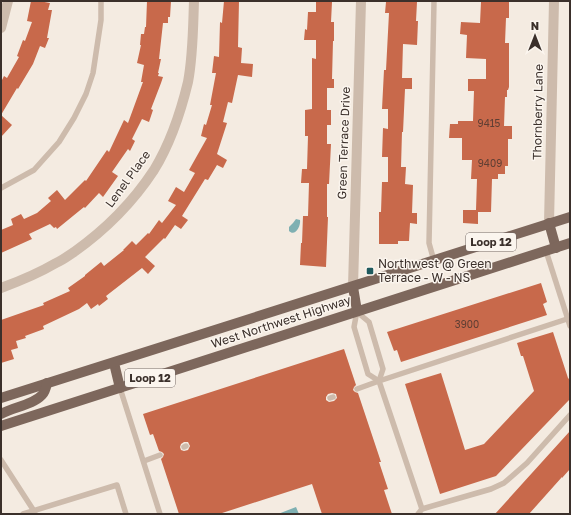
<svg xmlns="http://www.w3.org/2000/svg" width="571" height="515" font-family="'Golos Text',sans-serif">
	<rect width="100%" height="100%" fill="#f4ebe1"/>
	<g fill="#7fb0b2">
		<path d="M296,219L300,220C301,226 295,237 289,231V227L293,223Z"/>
		<polygon points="296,507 299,514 278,514"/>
	</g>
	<g fill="#c8694b" fill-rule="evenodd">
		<polygon points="31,1 39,1 50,3 48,10 52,10 47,38 49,38 45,48 40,46 33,64 18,89 17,88 1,115 1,82 4,76 7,78 19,57 17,56 23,40 25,41 32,22 27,21"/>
		<polygon points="147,1 171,1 170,17 168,17 168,23 163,23 159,59 161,59 158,73 159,73 158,76 163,77 161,83 151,109 153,110 149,122 142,119 132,139 135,141 130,151 128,149 112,172 118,176 103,197 99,193 85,208 84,207 57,229 56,227 54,228 50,224 29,234 32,239 1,253 1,230 13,225 11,219 21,214 24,219 37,213 51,201 48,198 57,190 65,200 85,180 86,181 107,150 109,152 124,120 128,123 143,82 141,82 144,65 137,63 141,45 140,45 141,34 144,34 145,27 146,27"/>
		<polygon points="224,1 239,1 238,47 242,48 241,63 253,64 252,77 238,75 232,103 228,102 223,122 227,123 217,154 227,160 223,168 217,165 208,180 205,179 182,216 188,220 181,229 175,225 165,239 164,238 145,257 155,266 148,274 142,268 106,296 108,299 99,306 98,304 91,309 87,303 79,309 43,326 44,329 25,336 26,338 16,341 18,348 11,350 14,359 1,363 1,320 44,305 43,303 70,291 68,288 85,276 85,275 101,262 104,266 124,250 123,250 132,241 136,245 148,233 149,234 159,220 162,223 176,205 168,201 176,187 184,192 195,173 189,170 207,138 201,136 204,124 206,125 212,105 210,105 216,73 212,73 214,56 219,57 220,22 222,23"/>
		<polygon points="316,1 332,2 331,22 334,22 334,41 333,41 332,79 334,79 334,88 327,88 327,110 331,110 331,125 327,125 327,144 331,144 329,184 327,184 327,217 328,217 326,267 300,265 301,243 302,243 303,216 308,216 309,183 301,183 302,169 307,169 308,136 305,136 305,110 312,109 312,58 316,59 316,40 304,40 305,29 307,30 308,12 316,12"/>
		<polygon points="388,1 406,1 406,2 417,2 416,21 418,21 417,45 403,44 402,78 412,78 412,89 405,89 403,132 402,132 401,167 406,167 405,184 413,185 412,213 417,213 417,224 410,223 409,241 398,241 398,244 379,244 379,212 381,212 382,182 388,182 388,157 382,157 383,128 388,129 388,109 382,109 384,70 386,70 389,13 385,13 386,2"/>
		<polygon points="489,1 509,1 509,18 506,18 505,43 509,43 509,87 508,90 507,90 507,97 505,97 504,126 512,126 512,139 508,139 508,166 505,166 505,174 498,174 498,179 492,179 491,212 478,212 478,224 463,223 463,210 476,210 477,179 471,179 472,160 462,160 462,138 449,138 450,124 458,124 458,121 473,121 474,91 468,91 468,79 486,79 486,59 466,58 467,35 460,34 461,22 480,23 481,2 489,2"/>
		<polygon points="1,115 12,125 1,137"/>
		<polygon points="541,283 547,302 543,304 547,315 401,362 397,350 394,351 387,332"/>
		<polygon points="553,332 568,378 570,380 570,399 496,476 440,494 405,384 441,373 465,450 484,444 534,391 523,356 521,356 517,343"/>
		<path d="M344,349L356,385L354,387L353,390L355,392L358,393L381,462H379L388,489L384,490L392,514H322L312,484L219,514H179L161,459L163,457L164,454L162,452L159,451L153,434L150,435L143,414ZM332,393L336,394L337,398L334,401L329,402L326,400V397L328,394ZM184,442H188L190,446L188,450L184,451L181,450L180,447L181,444Z"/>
		<polygon points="570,431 570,469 562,478 562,477 529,514 495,514"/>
	</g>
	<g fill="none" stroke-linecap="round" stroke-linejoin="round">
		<g stroke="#cdbbac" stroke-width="5.5">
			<polyline points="434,1 429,243 434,261"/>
			<polyline points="1,188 34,170 59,142 74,118 86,94 93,73 101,20 101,1"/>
			<polyline points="546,251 570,326"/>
			<polyline points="357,311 354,327 368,374 379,381"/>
			<polyline points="357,312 369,322 383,369 379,381 357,389"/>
			<polyline points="120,388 160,514"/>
			<polyline points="330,398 333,397"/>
			<polyline points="184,447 186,446"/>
			<polyline points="1,460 34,511 35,514"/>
			<polyline points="144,461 160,455"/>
			<polyline points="422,509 379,381 567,319"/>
			<polyline points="23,514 117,485 126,514"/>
			<polyline points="418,514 422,509 491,489 504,483 527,463 570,415"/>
		</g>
		<g stroke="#cdbbac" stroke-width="10">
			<polyline points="1,28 8,1"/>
			<polyline points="549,223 554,1"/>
			<polyline points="353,287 361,1"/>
			<path d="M1,288C20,281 39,273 56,263C63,260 68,256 74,252C105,230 133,202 154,170C170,144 181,111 188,82C193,56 193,28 194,1"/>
		</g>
		<g stroke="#7d675c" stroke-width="10">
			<polyline points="549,223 556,248"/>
			<polyline points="353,287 357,311"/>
			<polyline points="114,363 120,388"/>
			<polyline points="1,398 570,217"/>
			<path d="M1,414C13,407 33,405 42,395C45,392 46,388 47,383"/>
			<polyline points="1,426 570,243"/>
		</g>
	</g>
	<rect fill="#1f5a5e" stroke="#fbf5ee" stroke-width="1.5" x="366" y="267" width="8" height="8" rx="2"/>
	<g text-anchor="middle" stroke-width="3" stroke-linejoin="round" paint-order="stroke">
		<g font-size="10" fill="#5e3e33">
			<text x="489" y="127">9415</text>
			<text x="490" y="167">9409</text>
			<text x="467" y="328">3900</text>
		</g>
		<g fill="#fbf5ee" stroke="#756b66" stroke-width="1">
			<rect x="466" y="233" width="50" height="18" rx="3"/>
			<rect x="125" y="369" width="50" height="18" rx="3"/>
		</g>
		<g font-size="11" font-weight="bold" fill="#3b302b">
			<text x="491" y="246">Loop 12</text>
			<text x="150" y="382">Loop 12</text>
		</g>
		<g font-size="12" fill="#3b302b" stroke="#fbf5ee">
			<text transform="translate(538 112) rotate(-89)" y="4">Thornberry Lane</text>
			<text transform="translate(344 143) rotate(-88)" y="4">Green Terrace Drive</text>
			<text transform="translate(128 179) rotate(-54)" y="4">Lenel Place</text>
			<text transform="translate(281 322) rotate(-18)" y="4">West Northwest Highway</text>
		</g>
		<g font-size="12" fill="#3b302b" stroke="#fbf5ee" text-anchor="start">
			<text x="378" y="268">Northwest @ Green<tspan x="378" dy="14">Terrace - W - NS</tspan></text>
		</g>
	</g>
	<rect width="571" height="515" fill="none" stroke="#3b302b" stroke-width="4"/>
	<g transform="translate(535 36)" stroke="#fbf5ee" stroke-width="3" paint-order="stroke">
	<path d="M0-3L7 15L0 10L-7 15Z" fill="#3b302b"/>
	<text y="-6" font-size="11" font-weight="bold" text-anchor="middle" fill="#3b302b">N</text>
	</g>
</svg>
